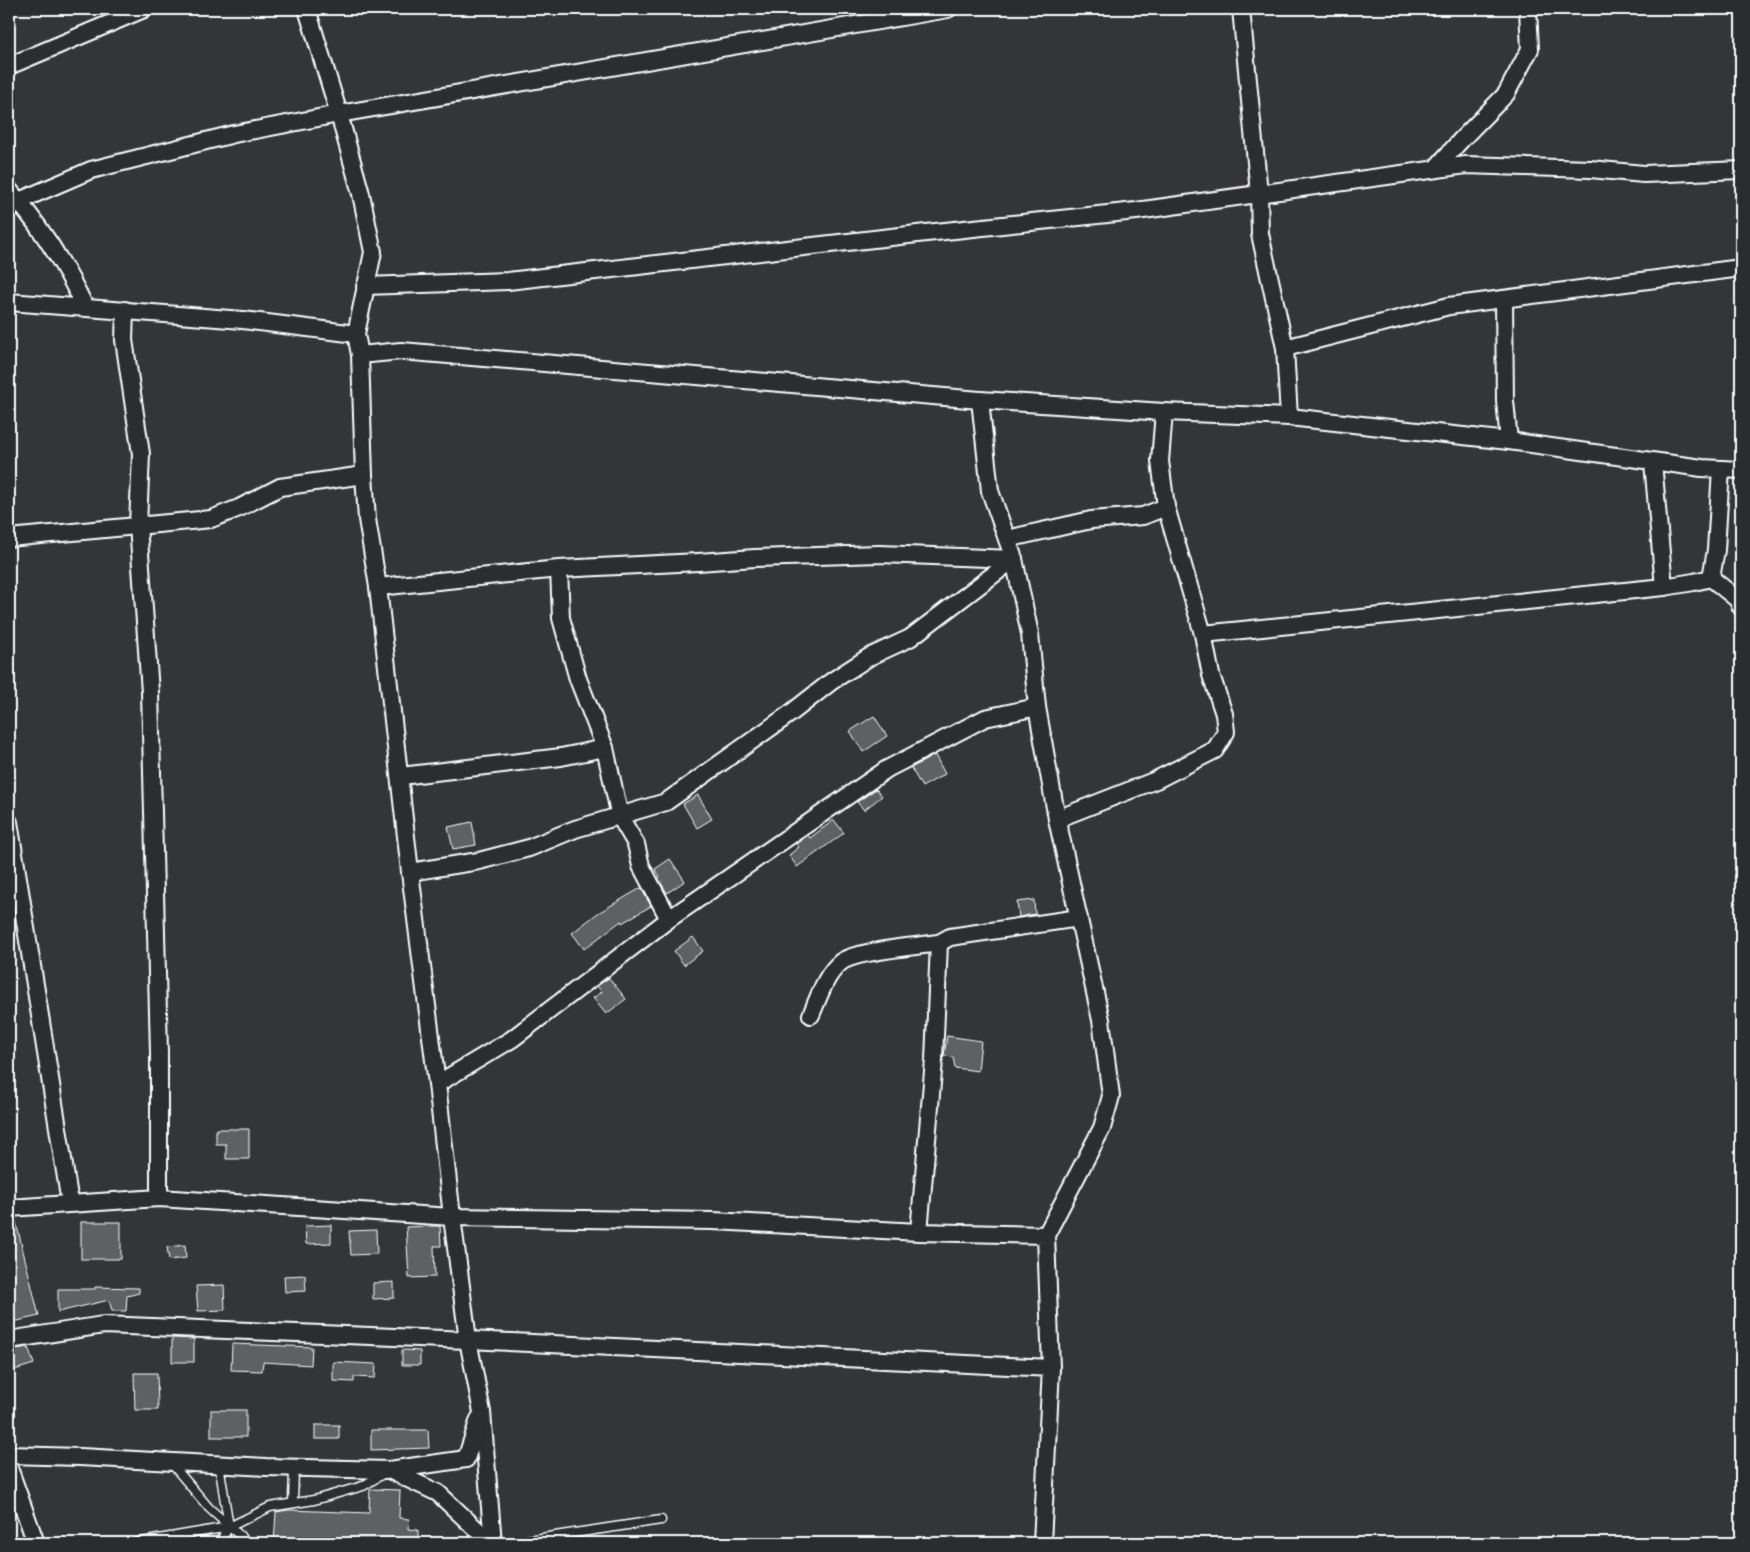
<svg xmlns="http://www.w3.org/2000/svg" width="1750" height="1552" font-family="'Playpen Sans',sans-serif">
	<rect width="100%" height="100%" fill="#333536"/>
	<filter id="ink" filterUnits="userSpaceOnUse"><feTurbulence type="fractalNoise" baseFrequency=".02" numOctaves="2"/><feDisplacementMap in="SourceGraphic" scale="10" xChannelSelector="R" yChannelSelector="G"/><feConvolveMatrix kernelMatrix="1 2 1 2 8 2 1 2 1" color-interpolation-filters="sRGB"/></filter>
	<g filter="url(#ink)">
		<g fill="#5f6162" stroke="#fff">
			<polygon points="874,716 887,736 863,752 850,731"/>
			<polygon points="935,755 945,774 922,787 911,768"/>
			<polygon points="876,789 882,796 864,810 857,802"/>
			<polygon points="698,795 712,819 697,828 683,804"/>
			<polygon points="834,820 844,833 797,867 789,855 799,847 796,844 808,835 810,838"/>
			<polygon points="472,822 476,845 453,849 448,827"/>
			<polygon points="670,859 685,881 667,893 658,878 660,877 655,869"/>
			<polygon points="641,888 651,906 622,923 621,921 584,949 572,933 598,913"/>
			<polygon points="1034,900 1035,914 1019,917 1017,902"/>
			<polygon points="693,937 703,951 684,965 674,951"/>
			<polygon points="609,978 626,999 606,1014 593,998 602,992 597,986"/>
			<polygon points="947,1036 981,1041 978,1071 955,1068 953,1057 944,1056"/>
			<polygon points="216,1129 249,1129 249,1159 226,1159 226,1144 216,1144"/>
			<polygon points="9,1218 15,1218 39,1316 13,1322 9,1306"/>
			<rect x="81" y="1222" width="40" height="37"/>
			<polygon points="331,1225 331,1243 306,1244 305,1226"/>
			<polygon points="431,1226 440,1226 441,1246 434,1246 435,1277 409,1278 406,1227"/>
			<polygon points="376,1230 377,1254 351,1255 349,1231"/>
			<polygon points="185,1245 186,1258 169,1260 167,1247"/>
			<polygon points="305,1275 306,1291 285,1292 284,1276"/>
			<polygon points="394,1282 394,1298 373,1299 373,1283"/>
			<polygon points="224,1285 225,1310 198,1311 196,1286"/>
			<polygon points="95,1287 139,1288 139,1293 127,1296 126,1311 112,1311 109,1300 58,1312 58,1289 95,1289"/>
			<polygon points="172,1338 194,1339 194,1362 172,1362"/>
			<polygon points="232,1344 312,1347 311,1365 263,1362 262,1371 231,1370"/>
			<polygon points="28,1347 34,1364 11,1371 9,1364 9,1350"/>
			<polygon points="402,1350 420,1351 420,1365 402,1365"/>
			<polygon points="333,1362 376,1364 375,1378 354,1377 354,1382 333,1381"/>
			<polygon points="134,1373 157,1373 158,1410 135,1410"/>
			<rect x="211" y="1410" width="35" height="27"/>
			<rect x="315" y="1425" width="24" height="14"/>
			<polygon points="371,1430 428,1430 429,1448 371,1450"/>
			<polygon points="370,1489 400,1490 399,1518 409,1519 408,1529 418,1530 418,1543 274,1543 276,1512 288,1510 369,1513"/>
		</g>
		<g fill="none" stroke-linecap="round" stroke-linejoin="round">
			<defs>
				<g id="lane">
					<polyline points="171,1463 209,1508 248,1543"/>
					<polyline points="293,1503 294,1468"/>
					<polyline points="135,1543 229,1527 270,1507 314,1500 363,1486 384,1473"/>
					<polyline points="219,1543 229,1527 219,1464"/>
					<polyline points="508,1543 661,1520"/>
				</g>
				<g id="street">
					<polyline points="307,9 339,114 361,194 373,252 356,334 360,355 364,475 367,519 378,587 410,872 437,1084 452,1217 468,1340 482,1412 493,1543"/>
					<polyline points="1241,9 1259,193 1260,234 1285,348 1289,417"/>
					<polyline points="9,66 144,9"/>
					<polyline points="1435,169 1461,140 1506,94 1530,49 1528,9"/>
					<path d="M9,190C40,225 65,265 85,307"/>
					<polyline points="19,201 91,170 234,134 339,114 948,9"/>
					<polyline points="365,286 508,281 926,233 1136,211 1466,165 1590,169 1644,174 1741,170"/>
					<polyline points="1504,299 1505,401 1509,441"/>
					<polyline points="9,302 243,320 356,334"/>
					<polyline points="125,310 124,340 141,454 138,525 150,692 159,1053 159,1198"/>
					<polyline points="1285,348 1449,306 1741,268"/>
					<polyline points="360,355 401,351 980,400 1164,412 1289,417 1509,441 1702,468 1741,470"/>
					<polyline points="980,400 990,491 1014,559 1030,634 1037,707 1057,819 1101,1020 1111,1096 1102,1128 1046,1235"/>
					<polyline points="1653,462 1664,587"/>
					<polyline points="9,538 211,519 239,508 280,487 364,475"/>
					<polyline points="1007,539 1091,520 1143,516 1166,507"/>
					<polyline points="559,569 561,618 578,679 605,748 620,817 636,844 641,866 669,919"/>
					<polyline points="1711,578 1737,599 1741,607"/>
					<polyline points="378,587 559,569 698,562 755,558 879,554 1014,559"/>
					<polyline points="1203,634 1664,587 1694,582 1711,578 1716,550 1721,469"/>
					<polyline points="401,776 561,757 605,748"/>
					<polyline points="1057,819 1156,780 1215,750 1226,732 1224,714 1211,675 1203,634 1166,507 1160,461 1164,412"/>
					<polyline points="9,822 70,1203"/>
					<polyline points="410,872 479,861 529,848 575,829 666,802 791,713 832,681 869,657 910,638 1014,559"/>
					<path d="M811,1015C819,997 825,975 841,962C854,951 919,946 939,943L950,937L1079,918"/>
					<polyline points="437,1084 512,1039 669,919 887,769 985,718 1037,707"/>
					<polyline points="9,1208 159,1198 452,1217 713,1221 919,1232 1046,1235 1051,1368"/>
					<polyline points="919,1232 934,1060 939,943"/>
					<polyline points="9,1340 103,1325 468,1340 1051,1368 1042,1543"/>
					<polyline points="9,1455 80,1457 266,1467 389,1470 466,1459 479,1419"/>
					<polyline points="9,1468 36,1543"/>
					<polyline points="389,1470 438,1493 491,1543"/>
				</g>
			</defs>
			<use href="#lane" stroke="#fff" stroke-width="11"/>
			<use href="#street" stroke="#fff" stroke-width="20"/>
			<use href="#lane" stroke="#2a2d2e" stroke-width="8"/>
			<use href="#street" stroke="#2a2d2e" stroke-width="16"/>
		</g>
	</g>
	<rect width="1750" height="1552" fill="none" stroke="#2a2d2e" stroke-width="30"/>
	<rect x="15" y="15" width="1720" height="1522" fill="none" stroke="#fff" stroke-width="2" filter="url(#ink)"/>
</svg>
